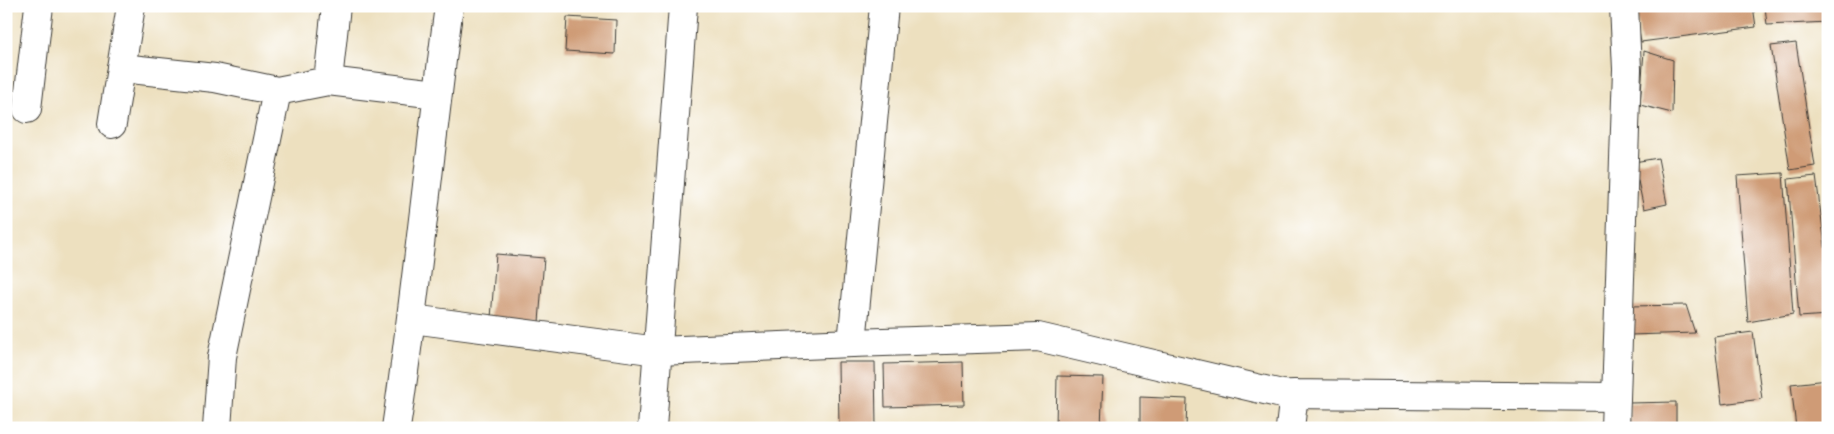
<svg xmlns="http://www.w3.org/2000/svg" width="1834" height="434" font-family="'Shantell Sans',sans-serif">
	<rect width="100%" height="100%" fill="#fff"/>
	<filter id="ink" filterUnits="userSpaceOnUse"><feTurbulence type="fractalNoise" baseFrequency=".02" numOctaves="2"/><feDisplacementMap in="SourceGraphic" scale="10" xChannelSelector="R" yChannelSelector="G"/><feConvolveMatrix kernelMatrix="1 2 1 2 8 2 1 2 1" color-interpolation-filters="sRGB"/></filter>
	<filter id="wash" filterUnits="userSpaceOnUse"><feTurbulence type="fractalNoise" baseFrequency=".0096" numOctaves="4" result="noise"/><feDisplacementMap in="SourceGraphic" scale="20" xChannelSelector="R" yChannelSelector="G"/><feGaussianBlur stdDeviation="1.12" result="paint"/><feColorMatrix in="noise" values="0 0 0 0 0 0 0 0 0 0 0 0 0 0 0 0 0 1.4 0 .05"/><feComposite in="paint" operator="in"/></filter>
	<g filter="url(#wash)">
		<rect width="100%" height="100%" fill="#ede0bf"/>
		<g id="blocks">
			<g fill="#cf9b76">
				<polygon points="1635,6 1753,6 1756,27 1641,42"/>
				<polygon points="1765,6 1828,6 1828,22 1767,25"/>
				<polygon points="567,17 616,20 615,54 565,51"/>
				<polygon points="1796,43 1815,166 1790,170 1771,46"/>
				<polygon points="1644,51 1673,60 1672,113 1640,105"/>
				<polygon points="1658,158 1667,204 1644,209 1634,162"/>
				<polygon points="1783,173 1793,314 1748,322 1737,176"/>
				<polygon points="1816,176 1828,269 1828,315 1799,317 1788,179"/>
				<polygon points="496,254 544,258 539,322 491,318"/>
				<polygon points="1686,305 1695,333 1630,335 1629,306"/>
				<polygon points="1753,332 1762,399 1722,404 1714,337"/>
				<polygon points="838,362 875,362 876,428 839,428"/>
				<polygon points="963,362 964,405 885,407 884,364"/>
				<polygon points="1057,376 1103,377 1101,428 1056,428"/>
				<polygon points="1828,380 1828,428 1796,428 1791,384"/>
				<polygon points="1140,397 1187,399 1186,428 1140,428"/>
				<polygon points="1676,402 1676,428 1630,428 1629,403"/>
			</g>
		</g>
	</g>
	<g filter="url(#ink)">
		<use href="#blocks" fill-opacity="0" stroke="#3b3934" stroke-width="1"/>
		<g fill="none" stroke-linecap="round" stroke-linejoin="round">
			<defs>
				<g id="minor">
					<polyline points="121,68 215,78 277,91 328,81 437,94"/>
					<polyline points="328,81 336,6"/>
					<polyline points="27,109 39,6"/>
					<polyline points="112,124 131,6"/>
					<polyline points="412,319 658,351 852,343 884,6"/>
					<polyline points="852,343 1038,337 1282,394 1616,397"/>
					<polyline points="217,428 222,357 277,91"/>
					<path d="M396,428C417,288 430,147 449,6"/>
					<polyline points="652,428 683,6"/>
					<polyline points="1290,428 1294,394"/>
					<polyline points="1615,428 1627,69 1624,6"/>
				</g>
			</defs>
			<use href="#minor" stroke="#3b3934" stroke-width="30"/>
			<use href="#minor" stroke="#fff" stroke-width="28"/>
		</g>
	</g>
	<rect width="1834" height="434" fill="none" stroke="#fff" stroke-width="25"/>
</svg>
